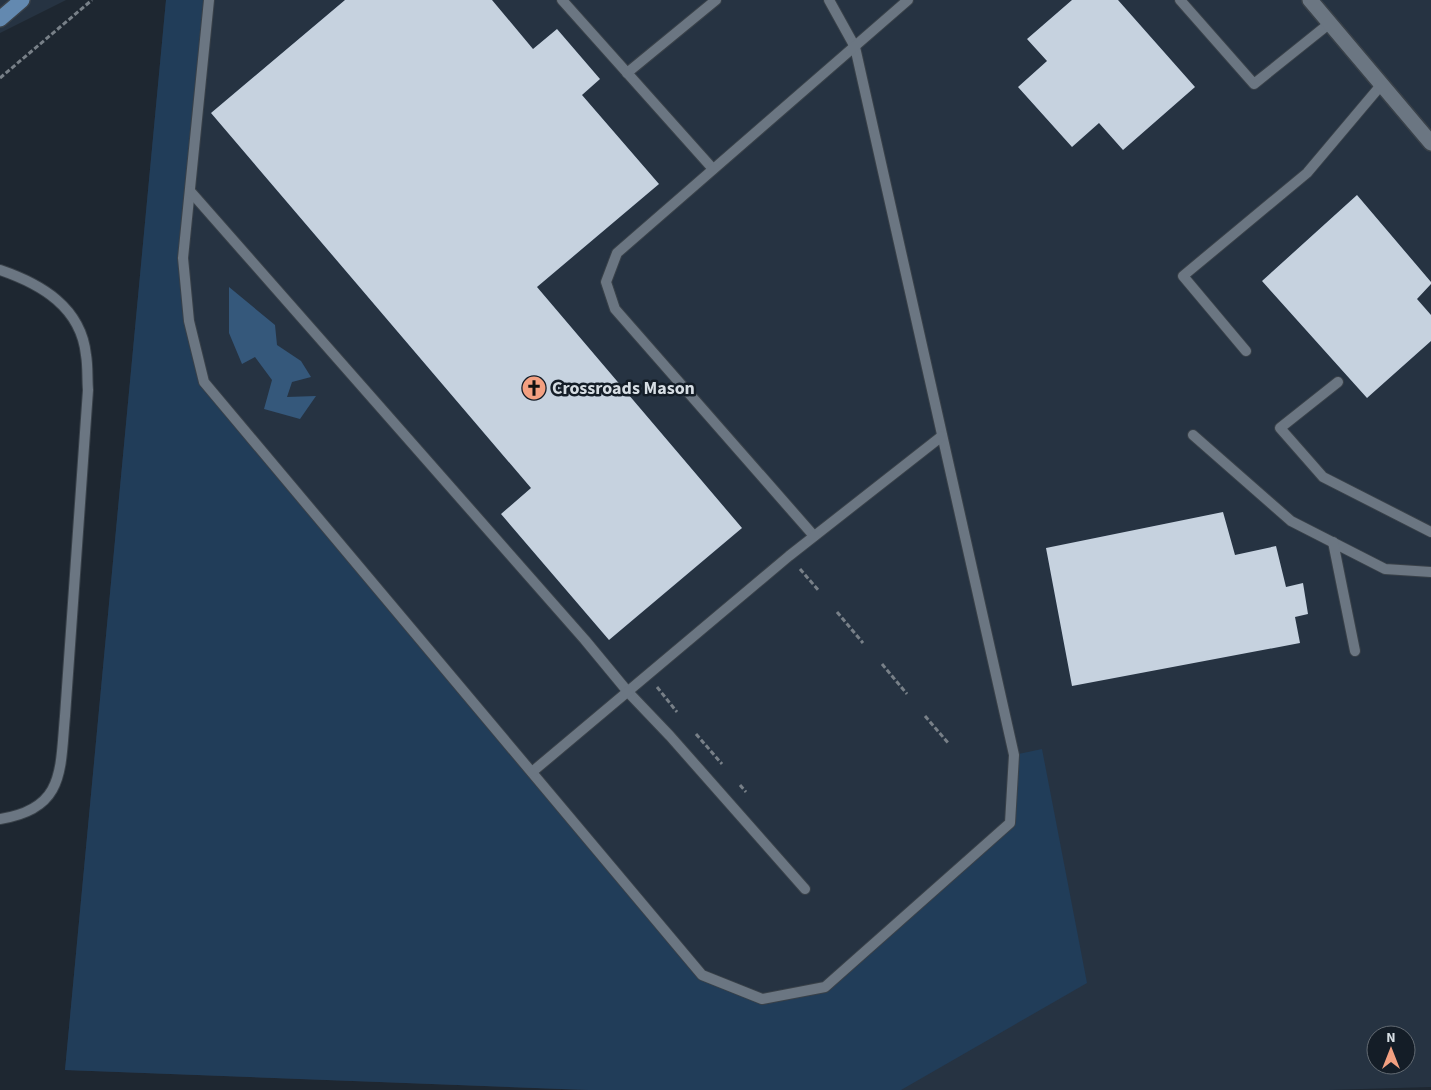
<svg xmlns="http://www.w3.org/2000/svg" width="1431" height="1090" font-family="'Source Sans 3',sans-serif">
	<rect width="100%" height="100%" fill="#1e2731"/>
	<g fill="#263342" fill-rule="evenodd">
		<polygon points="0,0 66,0 0,33"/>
		<path d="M166,0H1431V1087L1329,1090H588L65,1070ZM1376,1035H1406V1065H1376Z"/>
	</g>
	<polygon fill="#213d59" points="166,0 209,0 183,258 204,382 702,975 762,999 825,987 1010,824 1014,755 1042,749 1087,983 901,1090 588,1090 65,1070"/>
	<polygon fill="#35587b" points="229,287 275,325 277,345 301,361 311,377 292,382 287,397 316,396 300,419 264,409 272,380 255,357 242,364 229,333"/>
	<g fill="#c6d2df">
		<polygon points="345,0 492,0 533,49 557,29 600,79 582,95 659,184 537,287 742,528 609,640 501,514 531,488 211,113"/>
		<polygon points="1072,0 1118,0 1195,87 1123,150 1099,123 1072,147 1018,87 1047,61 1027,39"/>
		<polygon points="1357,195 1431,282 1431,284 1417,299 1431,315 1431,341 1367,398 1262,281"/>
		<polygon points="1223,512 1235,555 1276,546 1286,587 1303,583 1308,614 1295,617 1300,643 1072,686 1046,548"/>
	</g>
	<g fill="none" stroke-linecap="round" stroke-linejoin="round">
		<defs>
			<g id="lane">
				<polyline points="209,0 183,258 189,321 204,382 702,975 762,999 825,987 1010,823 1014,755 855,47 829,0"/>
				<polyline points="562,0 713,169"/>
				<polyline points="1180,0 1254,84 1330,23"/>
				<polyline points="627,73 716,0"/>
				<polyline points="190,191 585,640 628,692 670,736 805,889"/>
				<path d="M0,270C41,284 81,307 86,355C88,366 87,378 88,390L65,716C60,770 65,809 0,819"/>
				<polyline points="1246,351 1183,276 1307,173 1382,84"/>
				<polyline points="1338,382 1280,428 1323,477 1431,532"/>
				<polyline points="1193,435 1291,521 1385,569 1431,572"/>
				<polyline points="814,536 615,309 606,282 617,253 908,0"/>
				<polyline points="1333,542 1355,651"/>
				<polyline points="532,772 789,556 942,436"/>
			</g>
			<polyline id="street" points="1310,0 1431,143"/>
			<polyline id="primary" points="0,19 22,0"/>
		</defs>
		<use href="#lane" stroke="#394149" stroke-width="12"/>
		<use href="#street" stroke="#394149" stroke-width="18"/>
		<use href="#primary" stroke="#394149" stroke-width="18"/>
		<g stroke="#788088" stroke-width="3" stroke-dasharray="5 2.5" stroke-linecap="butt">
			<polyline points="0,78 92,0"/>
			<polyline points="800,569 819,591"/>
			<polyline points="837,612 863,643"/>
			<polyline points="882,664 907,694"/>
			<polyline points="657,687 677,712"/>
			<polyline points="925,716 949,744"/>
			<polyline points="696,734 722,764"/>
			<polyline points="740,785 746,792"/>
		</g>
		<use href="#lane" stroke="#6b7682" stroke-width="10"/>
		<use href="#street" stroke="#6b7682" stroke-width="15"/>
		<use href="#primary" stroke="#6389b0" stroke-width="15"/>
	</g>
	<defs>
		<symbol id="church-disc" viewBox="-11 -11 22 22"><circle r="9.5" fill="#f3a081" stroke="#141d27"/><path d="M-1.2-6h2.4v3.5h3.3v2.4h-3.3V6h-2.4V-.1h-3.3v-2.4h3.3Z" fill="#111"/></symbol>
	</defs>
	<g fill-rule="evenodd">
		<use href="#church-disc" x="520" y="374" width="28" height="28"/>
	</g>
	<g text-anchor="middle" stroke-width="5" stroke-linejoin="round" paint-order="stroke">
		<g font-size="18" font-weight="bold" fill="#d6dde3" stroke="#141d27" text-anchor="start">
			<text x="552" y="394">Crossroads Mason</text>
		</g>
	</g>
	<g transform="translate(1391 1050)"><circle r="24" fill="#141d27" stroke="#626a72"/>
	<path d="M0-4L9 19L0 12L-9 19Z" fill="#f3a081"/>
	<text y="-8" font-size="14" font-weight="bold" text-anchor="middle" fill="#d6dde3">N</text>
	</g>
</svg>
